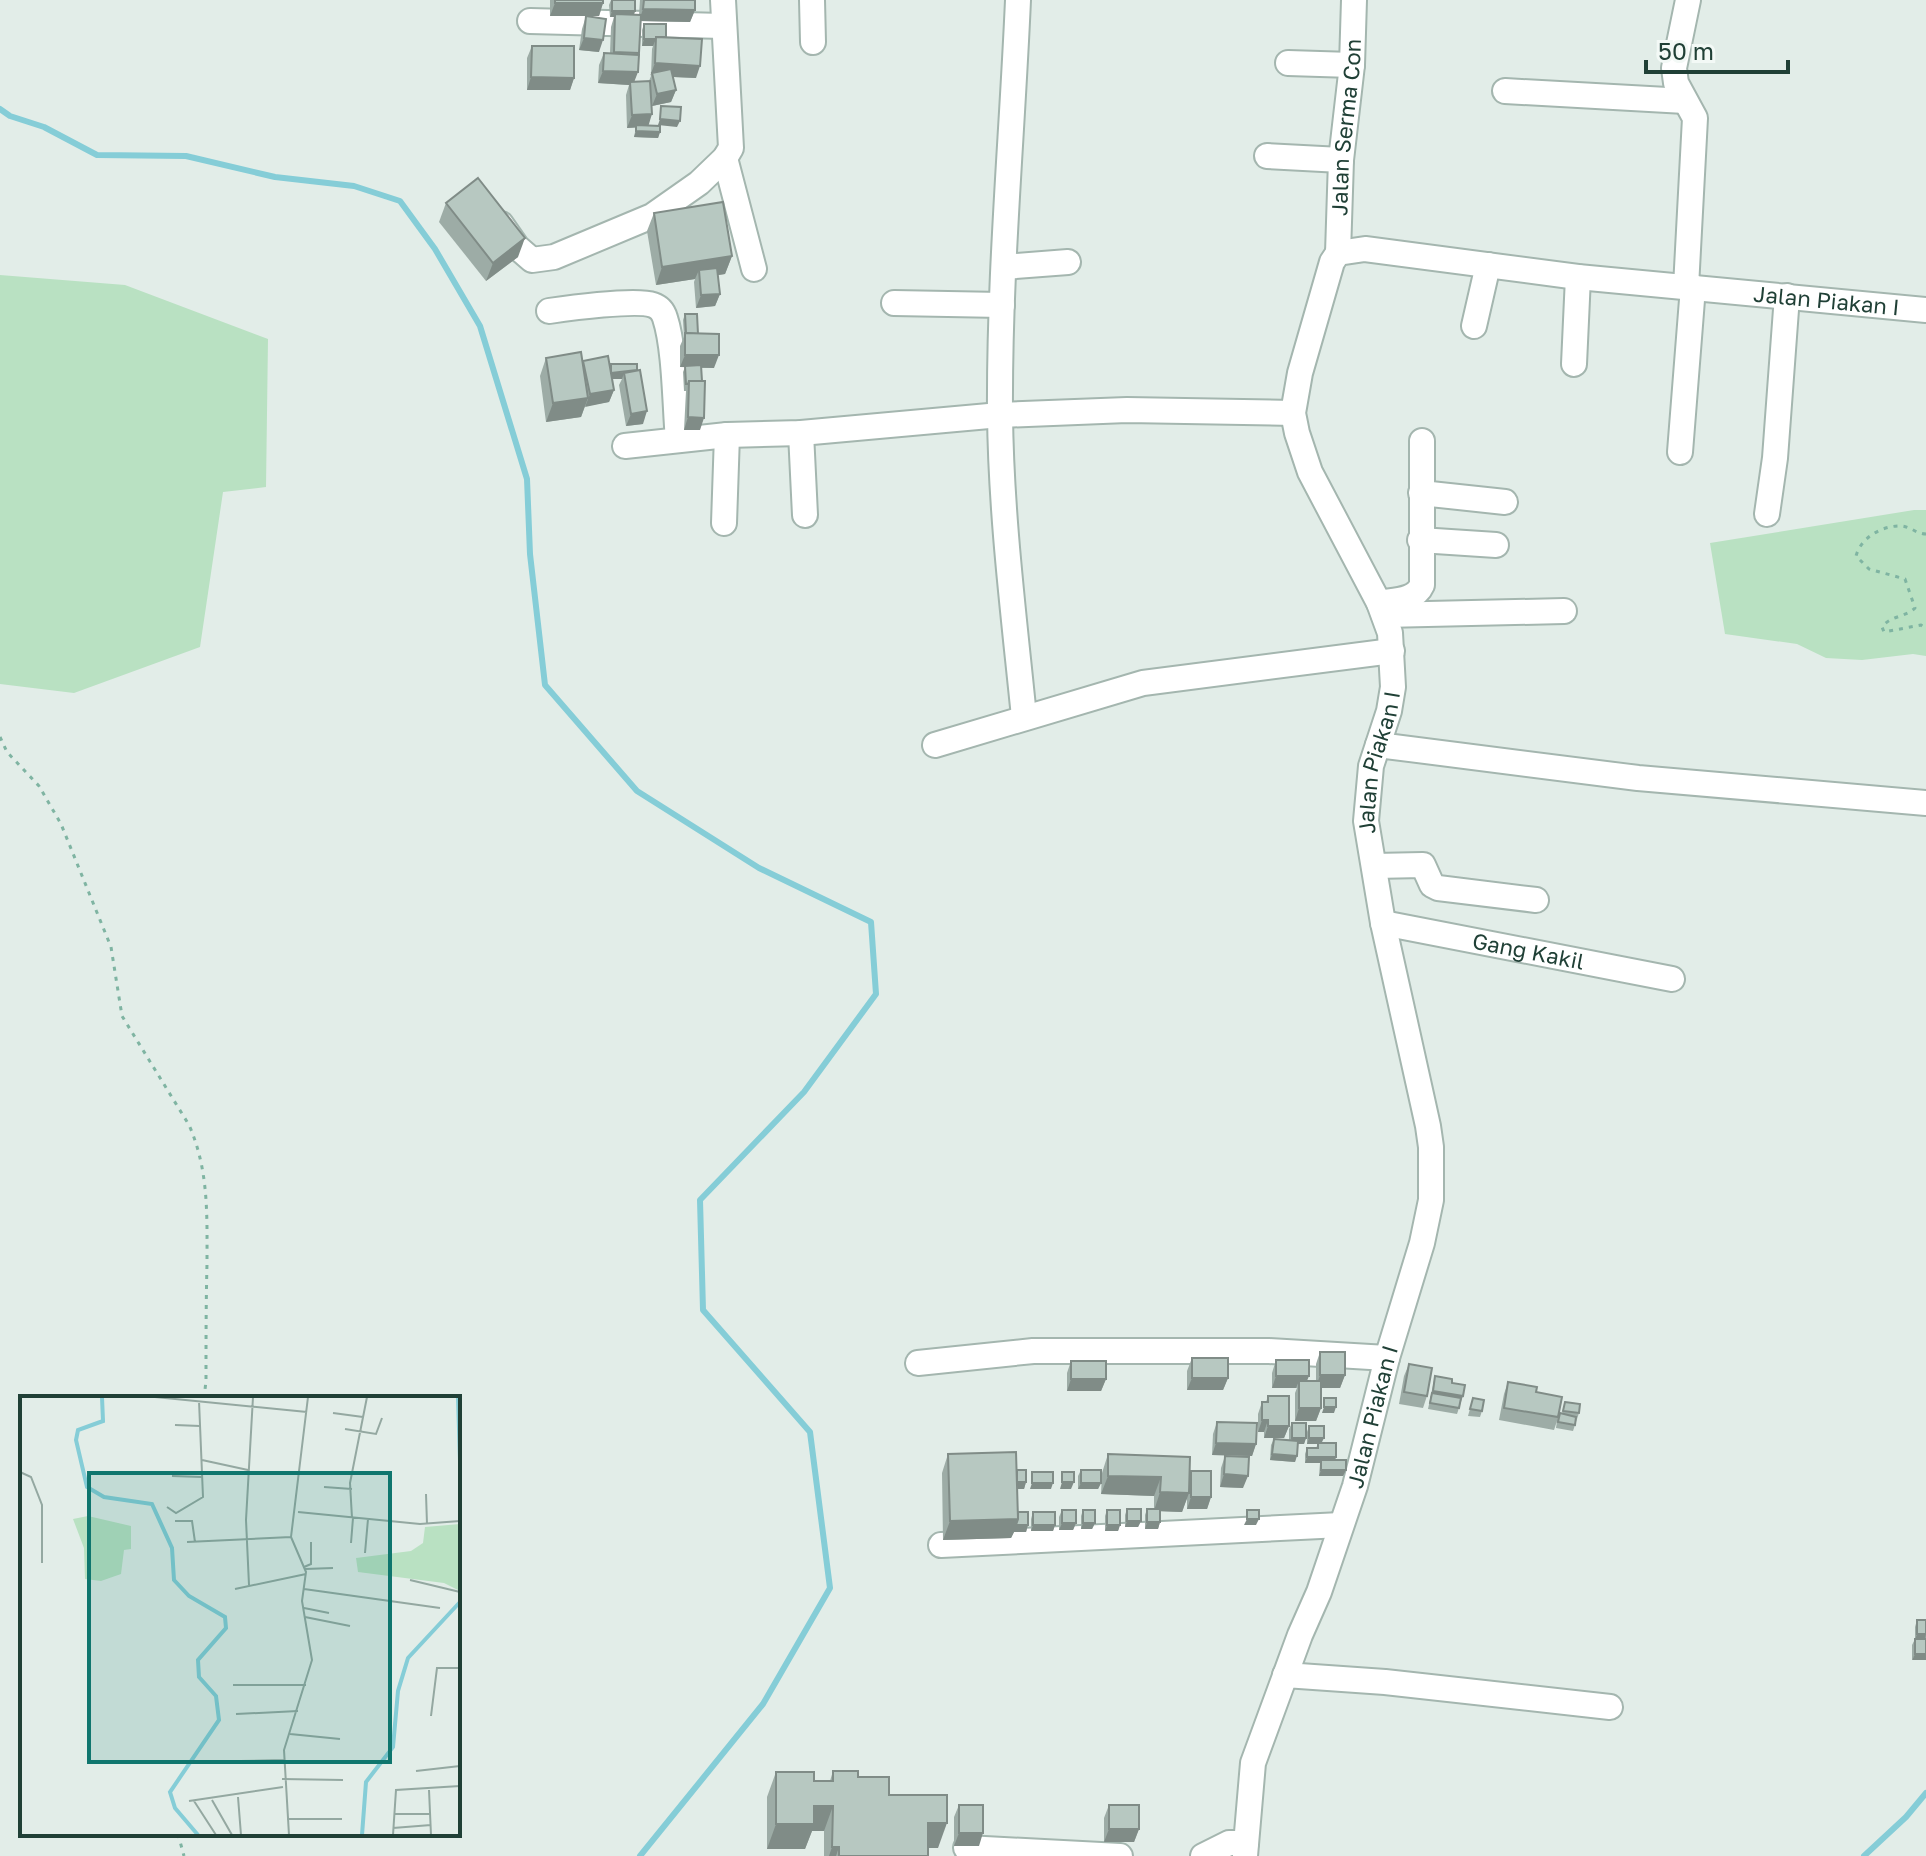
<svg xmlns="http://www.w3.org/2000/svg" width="1926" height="1856" font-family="'Golos Text',sans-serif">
	<rect width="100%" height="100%" fill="#e2ede8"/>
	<g fill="#b9e1c2">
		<polygon points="0,275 125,285 268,339 266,487 223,492 200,647 74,693 0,684"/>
		<polygon points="1914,510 1926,510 1926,656 1913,654 1862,660 1826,658 1797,644 1725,634 1710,543"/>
	</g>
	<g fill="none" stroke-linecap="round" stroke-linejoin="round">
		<g stroke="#85cdd7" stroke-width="6">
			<polyline points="0,109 10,116 44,127 97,155 186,156 275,177 354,186 400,201 435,249 480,326 527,479 530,554 545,685 637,791 759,868 871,922 876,994 804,1092 700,1200 703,1310 810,1432 830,1588 763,1704 640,1856"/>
			<polyline points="1864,1856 1906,1817 1926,1793"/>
		</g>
		<defs>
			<g id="minor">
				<polyline points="812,0 813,42"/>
				<path d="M1018,0C1012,138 999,276 1000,414C1001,515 1014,617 1024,717"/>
				<polyline points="530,21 723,26"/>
				<polyline points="1288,63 1352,65"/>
				<polyline points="1505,91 1685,101"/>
				<polyline points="1267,156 1341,160"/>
				<polyline points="725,158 754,269"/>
				<polyline points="501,224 517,247 532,260 554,257 652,216 699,183 725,158 731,148 723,0"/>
				<path id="s1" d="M1338,253L1341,160L1352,65L1354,0"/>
				<polyline points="1004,267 1068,262"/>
				<polyline points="1686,287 1695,118 1676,83 1674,68 1688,0"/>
				<polyline points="894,303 1002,305"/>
				<path d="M549,311C570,308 636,299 653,305C659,307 663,311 665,318C675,348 675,407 678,440"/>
				<polyline points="1474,326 1488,265"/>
				<polyline points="1574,364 1578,277"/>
				<polyline points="801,433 805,515"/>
				<polyline points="625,446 727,435 801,433 1000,415 1127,410 1293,413"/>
				<polyline points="1680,452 1693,287"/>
				<polyline points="1421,493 1505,502"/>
				<polyline points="1767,514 1775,458 1787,296"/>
				<polyline points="724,523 727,435"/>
				<polyline points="1420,540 1496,545"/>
				<path d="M1379,603C1394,600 1415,601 1422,585V441"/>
				<polyline points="1384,615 1564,611"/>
				<polyline points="935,745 1143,683 1392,651"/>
				<polyline points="1378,745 1638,778 1926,803"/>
				<polyline points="1374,866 1423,865 1432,885 1438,888 1536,900"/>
				<path id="s2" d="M1383,923L1672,979"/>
				<polyline points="918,1363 1033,1351 1269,1351 1387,1358"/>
				<polyline points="941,1545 1341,1525"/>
				<polyline points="1285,1675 1385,1682 1610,1707"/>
				<polyline points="966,1848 1120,1856"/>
				<polyline points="1203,1856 1229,1843 1246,1843"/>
				<path id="s3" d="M1245,1856L1253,1763L1300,1635L1319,1592L1355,1486L1387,1358L1422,1243L1431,1200V1147L1428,1126L1383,923L1366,821L1371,766L1389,711L1393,687L1390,633L1379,603L1310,472L1297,433L1293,413L1300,373L1332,262L1338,253L1365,249L1578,277L1926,310"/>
			</g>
		</defs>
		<use href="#minor" stroke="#a4b6af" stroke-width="28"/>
		<g stroke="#7fb4a2" stroke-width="3" stroke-dasharray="4 6" stroke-linecap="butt">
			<path d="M1926,534C1917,534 1911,527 1902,526C1883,525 1861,537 1856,556L1869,569L1905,579L1915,608C1906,617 1890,616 1882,627L1884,632L1921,625L1926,629"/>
			<path d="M0,737L7,752L39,786L61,824L111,947L122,1016L189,1125C209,1170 207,1216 207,1264C206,1303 206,1342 206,1381L204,1398"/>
			<polyline points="178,1834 184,1856"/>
		</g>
		<use href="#minor" stroke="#fff" stroke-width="24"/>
	</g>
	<g fill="#9daca6">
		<polygon points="550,0 603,0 603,3 599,16 550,16"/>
		<polygon points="611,0 635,11 634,15 639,15 640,0 695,0 695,10 690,22 640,21 639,53 634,82 649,81 651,76 652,49 653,46 642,46 642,30 644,24 666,37 696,78 673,77 676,90 671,102 652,106 648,126 660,132 658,138 634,137 636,127 627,128 626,95 629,85 598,83 599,65 604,53 610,53 611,27 614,17 610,17 609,5"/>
		<polygon points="586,16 599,52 579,50 582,29"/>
		<polygon points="532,46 574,78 570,90 527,90 527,58"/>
		<polygon points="446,203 518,257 486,281 439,222"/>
		<polygon points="654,213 732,256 725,274 718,275 720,294 715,306 696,308 694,282 695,279 656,285 647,231"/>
		<polygon points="685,314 698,334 714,368 702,368 700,430 684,430 686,391 684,391 683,372 685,367 680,367 680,346 684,337 683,320"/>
		<polygon points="546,358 582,363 583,361 610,367 611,364 637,364 643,424 626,426 619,385 622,379 612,379 614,390 609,402 585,406 581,417 546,422 540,376"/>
		<polygon points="1320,1352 1345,1375 1340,1388 1321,1388 1321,1408 1316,1421 1295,1421 1295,1393 1297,1388 1272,1388 1272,1373 1276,1360 1307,1381 1316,1381 1316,1364"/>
		<polygon points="1192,1358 1228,1378 1223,1390 1187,1390 1187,1371"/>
		<polygon points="1071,1361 1106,1379 1101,1391 1067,1391 1067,1373"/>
		<polygon points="1409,1364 1427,1396 1423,1408 1399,1404 1404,1376"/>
		<polygon points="1435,1376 1463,1396 1457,1414 1428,1409"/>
		<polygon points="1508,1382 1536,1392 1559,1416 1562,1414 1565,1402 1579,1413 1573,1431 1556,1428 1557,1421 1554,1430 1499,1420 1504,1394"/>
		<polygon points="1268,1396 1289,1426 1284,1438 1264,1438 1264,1432 1258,1432 1258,1414 1262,1402 1266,1402"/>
		<polygon points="1473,1398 1482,1411 1480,1417 1468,1416"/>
		<polygon points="1217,1422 1256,1444 1252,1456 1212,1455 1213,1434"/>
		<polygon points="1292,1423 1306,1438 1304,1444 1298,1444 1295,1462 1270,1460 1271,1445 1274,1439 1289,1440 1289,1429"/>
		<polygon points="1309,1426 1322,1443 1336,1457 1335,1460 1346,1470 1343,1476 1319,1476 1320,1463 1305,1463 1305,1454 1307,1448 1316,1448 1318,1444 1307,1444 1307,1432"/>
		<polygon points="948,1454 1017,1470 1026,1482 1024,1489 1017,1489 1018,1512 1028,1525 1026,1532 1014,1532 1011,1538 943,1540 942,1473"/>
		<polygon points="1108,1454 1189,1476 1191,1471 1211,1497 1207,1509 1187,1509 1187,1498 1182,1512 1160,1511 1160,1522 1158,1529 1145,1529 1145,1515 1147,1509 1154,1509 1154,1496 1101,1494 1102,1473"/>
		<polygon points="1225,1456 1243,1488 1220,1487 1221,1468"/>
		<polygon points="1081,1470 1101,1483 1098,1489 1078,1489 1078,1476"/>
		<polygon points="1127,1509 1141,1521 1138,1527 1125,1527 1125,1515"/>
		<polygon points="1062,1510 1076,1523 1073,1530 1059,1530 1059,1517"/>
		<polygon points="1083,1510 1095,1523 1092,1529 1081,1529 1081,1516"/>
		<polygon points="1107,1510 1120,1525 1118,1531 1105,1531 1105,1516"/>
		<polygon points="1033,1512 1055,1525 1053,1531 1031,1531 1031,1519"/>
		<polygon points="1917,1620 1926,1620 1926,1638 1912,1660 1912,1645 1915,1639 1915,1627"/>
		<polygon points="833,1771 858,1777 889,1795 938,1848 928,1848 928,1856 824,1856 824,1831 812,1831 805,1849 767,1849 767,1797 776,1772 814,1781 830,1781"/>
		<polygon points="959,1805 979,1846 954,1846 954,1817"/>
		<polygon points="1109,1805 1139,1829 1134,1842 1104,1842 1104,1818"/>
	</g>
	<g fill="#808c87">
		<polygon points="555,3 603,3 599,16 550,16"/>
		<polygon points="643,9 695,10 690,22 639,21"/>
		<polygon points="612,11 635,11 633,17 615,14 614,17 610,17"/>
		<polygon points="584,38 603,40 599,52 579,50"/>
		<polygon points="644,39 656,39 653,46 642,46"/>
		<polygon points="655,63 700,66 696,78 653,76 652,73 650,76"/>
		<polygon points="603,71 638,72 633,85 630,82 629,85 598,83"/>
		<polygon points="531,77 574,78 570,90 527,90"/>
		<polygon points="676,90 671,102 652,106 657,94"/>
		<polygon points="652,114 648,127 627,128 632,115"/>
		<polygon points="660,119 680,121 677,127 658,125"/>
		<polygon points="636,131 660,132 658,138 634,137"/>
		<polygon points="525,238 518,257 486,281 493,263"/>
		<polygon points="732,256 725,274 699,278 699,270 695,279 656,285 662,267"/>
		<polygon points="720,294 715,306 696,308 701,295"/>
		<polygon points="685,355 719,355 714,368 680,367"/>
		<polygon points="637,372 624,373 622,379 609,379 611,373"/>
		<polygon points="614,390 609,402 585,407 590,394"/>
		<polygon points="588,398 581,417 546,422 553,403"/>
		<polygon points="647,411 643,424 626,426 631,414"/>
		<polygon points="688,417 704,418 700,430 684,430"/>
		<polygon points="1320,1375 1345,1375 1340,1388 1316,1388"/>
		<polygon points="1276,1376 1309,1376 1304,1388 1299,1381 1296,1388 1272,1388"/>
		<polygon points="1192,1378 1228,1378 1223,1390 1187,1390"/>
		<polygon points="1071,1379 1106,1379 1101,1391 1067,1391"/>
		<polygon points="1433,1391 1463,1396 1460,1402 1430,1398"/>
		<polygon points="1324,1407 1336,1407 1334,1413 1322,1413"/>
		<polygon points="1299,1408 1321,1408 1316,1421 1295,1421"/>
		<polygon points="1262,1420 1268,1420 1264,1432 1258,1432"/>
		<polygon points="1268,1426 1289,1426 1284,1438 1264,1438"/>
		<polygon points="1292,1438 1306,1438 1304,1444 1289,1444"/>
		<polygon points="1309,1438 1324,1438 1321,1444 1307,1444"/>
		<polygon points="1216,1443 1256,1444 1252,1456 1212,1455"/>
		<polygon points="1272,1454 1297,1456 1295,1462 1270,1460"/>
		<polygon points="1307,1457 1336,1457 1334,1463 1321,1460 1320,1463 1305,1463"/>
		<polygon points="1321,1470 1346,1470 1343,1476 1319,1476"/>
		<polygon points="1224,1474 1248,1476 1243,1488 1220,1487"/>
		<polygon points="1108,1476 1161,1477 1154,1496 1101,1494"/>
		<polygon points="1014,1482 1026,1482 1024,1489 1012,1489"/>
		<polygon points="1062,1482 1074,1482 1071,1489 1060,1489"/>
		<polygon points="1032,1483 1053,1483 1051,1489 1030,1489"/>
		<polygon points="1081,1483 1101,1483 1098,1489 1078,1489"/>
		<polygon points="1160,1492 1189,1493 1182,1512 1154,1511"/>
		<polygon points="1191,1497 1211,1497 1207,1509 1187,1509"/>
		<polygon points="1018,1519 1028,1525 1026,1532 1014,1532 1011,1538 943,1540 950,1521"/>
		<polygon points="1247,1519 1259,1519 1256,1525 1244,1525"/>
		<polygon points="1127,1521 1141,1521 1138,1527 1125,1527"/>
		<polygon points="1147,1522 1160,1522 1158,1529 1145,1529"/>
		<polygon points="1062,1523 1076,1523 1073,1530 1059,1530"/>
		<polygon points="1083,1523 1095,1523 1092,1529 1081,1529"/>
		<polygon points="1033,1525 1055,1525 1053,1531 1031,1531"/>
		<polygon points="1107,1525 1120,1525 1118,1531 1105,1531"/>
		<polygon points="1917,1634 1926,1634 1925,1640 1915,1640"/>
		<polygon points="1915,1654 1926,1654 1926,1660 1912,1660"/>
		<polygon points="814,1806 833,1806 824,1831 812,1831 805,1849 767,1849 776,1824"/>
		<polygon points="928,1823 947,1823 938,1848 919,1848"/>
		<polygon points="1109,1829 1139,1829 1134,1842 1104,1842"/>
		<polygon points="959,1833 983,1833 979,1846 954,1846"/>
		<polygon points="832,1847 839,1847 836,1856 829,1856"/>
	</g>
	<g fill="#b7c8c1" stroke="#808c87" stroke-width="2">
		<rect x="555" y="0" width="48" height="3"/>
		<rect x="612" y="0" width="23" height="11"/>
		<polygon points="644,0 695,0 695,10 643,9"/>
		<polygon points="615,14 641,15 639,53 614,52"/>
		<polygon points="586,16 606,19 603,40 584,38"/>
		<polygon points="644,24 666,24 666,37 656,37 656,39 644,39"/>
		<polygon points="656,37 702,39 700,66 655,63"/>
		<polygon points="532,46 574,46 574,78 531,77"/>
		<polygon points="604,53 639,55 638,72 603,71"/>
		<polygon points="671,69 676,90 657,94 652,73"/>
		<polygon points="650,81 652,114 632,115 630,82"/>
		<polygon points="661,106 681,107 680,121 660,119"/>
		<polygon points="636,125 660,126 660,132 636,131"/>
		<polygon points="478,178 525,238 493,263 446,203"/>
		<polygon points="723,202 732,256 662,267 654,213"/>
		<polygon points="717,268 720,294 701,295 699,270"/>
		<polygon points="685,314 697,314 698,334 686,333"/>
		<polygon points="685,333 719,334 719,355 685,355"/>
		<polygon points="581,352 588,398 553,403 546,358"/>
		<polygon points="608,356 614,390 590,394 583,361"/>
		<polygon points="611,364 637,364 637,370 611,373"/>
		<polygon points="701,365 702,381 689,381 688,384 686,384 685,366"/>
		<polygon points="640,370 647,411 631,414 624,373"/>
		<polygon points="689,381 705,381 704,418 688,417"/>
		<rect x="1320" y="1352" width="25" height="23"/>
		<rect x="1192" y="1358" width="36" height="20"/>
		<rect x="1276" y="1360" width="33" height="16"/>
		<rect x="1071" y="1361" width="35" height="18"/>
		<polygon points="1409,1364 1432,1368 1427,1396 1404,1392"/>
		<polygon points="1435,1376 1452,1379 1452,1383 1465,1385 1463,1396 1433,1391"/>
		<rect x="1299" y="1381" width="22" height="27"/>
		<polygon points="1508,1382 1537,1387 1536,1392 1562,1397 1558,1417 1504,1408"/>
		<polygon points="1432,1393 1461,1398 1459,1408 1430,1403"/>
		<polygon points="1268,1396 1289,1396 1289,1426 1268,1426 1268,1420 1262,1420 1262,1402 1268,1402"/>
		<rect x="1324" y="1398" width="12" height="9"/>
		<polygon points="1473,1398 1484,1400 1482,1411 1470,1409"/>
		<polygon points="1565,1402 1580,1404 1579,1413 1563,1411"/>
		<polygon points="1560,1413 1576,1417 1575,1425 1558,1422"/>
		<polygon points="1217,1422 1257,1423 1256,1444 1216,1443"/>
		<rect x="1292" y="1423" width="14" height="15"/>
		<rect x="1309" y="1426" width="15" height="12"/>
		<polygon points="1274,1439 1298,1441 1297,1456 1272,1454"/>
		<polygon points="1318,1443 1336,1443 1336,1457 1307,1457 1307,1448 1318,1448"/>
		<polygon points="1016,1452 1018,1519 950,1521 948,1454"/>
		<polygon points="1108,1454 1190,1457 1189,1493 1160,1492 1161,1477 1108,1476"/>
		<polygon points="1225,1456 1249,1457 1248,1476 1224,1474"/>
		<rect x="1321" y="1460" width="25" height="10"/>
		<rect x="1017" y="1470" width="9" height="12"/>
		<rect x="1081" y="1470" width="20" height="13"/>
		<rect x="1191" y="1471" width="20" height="26"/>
		<rect x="1032" y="1472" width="21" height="11"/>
		<rect x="1062" y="1472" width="12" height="10"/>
		<rect x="1127" y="1509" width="14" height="12"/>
		<rect x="1147" y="1509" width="13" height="13"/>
		<rect x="1062" y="1510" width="14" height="13"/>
		<rect x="1083" y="1510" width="12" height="13"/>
		<rect x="1107" y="1510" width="13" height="15"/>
		<rect x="1247" y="1510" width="12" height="9"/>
		<polygon points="1018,1512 1028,1512 1028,1525 1016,1525 1018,1519"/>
		<rect x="1033" y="1512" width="22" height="13"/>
		<rect x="1917" y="1620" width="9" height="14"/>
		<rect x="1915" y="1639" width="11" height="15"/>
		<polygon points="833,1771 858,1771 858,1777 889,1777 889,1795 947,1795 947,1823 928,1823 928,1856 839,1856 839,1847 832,1847 833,1806 814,1806 814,1824 776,1824 776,1772 814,1772 814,1781 833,1781"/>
		<rect x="959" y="1805" width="24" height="28"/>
		<rect x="1109" y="1805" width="30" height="24"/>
	</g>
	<g text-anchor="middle" stroke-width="8" stroke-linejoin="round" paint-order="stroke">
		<g font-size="22" fill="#204036" stroke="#f3f9f6">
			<text dy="8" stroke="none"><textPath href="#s1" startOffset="126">Jalan Serma Con</textPath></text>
			<text dy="8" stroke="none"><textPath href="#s3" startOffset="2162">Jalan Piakan I</textPath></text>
			<text dy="8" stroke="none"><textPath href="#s3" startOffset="1130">Jalan Piakan I</textPath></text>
			<text dy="8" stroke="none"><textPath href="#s2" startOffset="148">Gang Kakil</textPath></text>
			<text dy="8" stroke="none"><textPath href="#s3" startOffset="460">Jalan Piakan I</textPath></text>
		</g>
	</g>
	<g transform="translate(20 1396)">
		<rect width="440" height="440" fill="#e2ede8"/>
		<path d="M68,120L111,130V153L104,154L101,178L81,185L65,183L64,152L53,123ZM440,128V195L424,187L338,176L336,162L391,155L403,147L405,131Z" fill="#b9e1c2"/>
		<path fill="none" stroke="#85cdd7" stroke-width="4" d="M82,1L83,25L58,34L56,44L67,91L84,101L132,108L152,152L154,184L169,200L205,221L206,232L178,264L179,281L196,300L199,324L150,396L155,412L178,439M438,1L440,65M342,439L346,386L373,351L378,295L388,262L440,206"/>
		<path fill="none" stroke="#94a8a1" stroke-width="2" d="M135,1L287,16M313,17L343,21M155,29L180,30M325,33L356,38L362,22M182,64L228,74M0,76L11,81L22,109V167M152,80L182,81M304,91L332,93M406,98L407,128M147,111L156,117L183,101L179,5M278,116L400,128L440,125M332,122L330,87L347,1M155,125H172L175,146M167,146L271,141M331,147L333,122M345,157L348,123M284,171L291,168V146M285,173L313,172M390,184L440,196M229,189L226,124L233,1M215,193L286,178M284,193L420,212M284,212L309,217M285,221L330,230M213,289H286M216,318L278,315M411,320L417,272H440M270,338L320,343M220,365L264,364M396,375L440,370M262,383L323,384M409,394L411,439M218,401L221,439M192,404L212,439M169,405L263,391M174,405L196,439M374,418H410M267,423H322M373,432L411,429M269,439L264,354L292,264L282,205L286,176L271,141L288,1M373,439L376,394L440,390"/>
		<path fill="#0f766e" fill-opacity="0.15" stroke="#0f766e" stroke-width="4" d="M69,77H370V366H69Z"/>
		<rect width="440" height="440" fill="none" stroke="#204036" stroke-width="4"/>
	</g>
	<path d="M1646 60v12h142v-12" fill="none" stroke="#204036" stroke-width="4"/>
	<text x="1658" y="60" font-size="24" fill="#204036" stroke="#f3f9f6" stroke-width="6" paint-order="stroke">50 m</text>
</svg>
